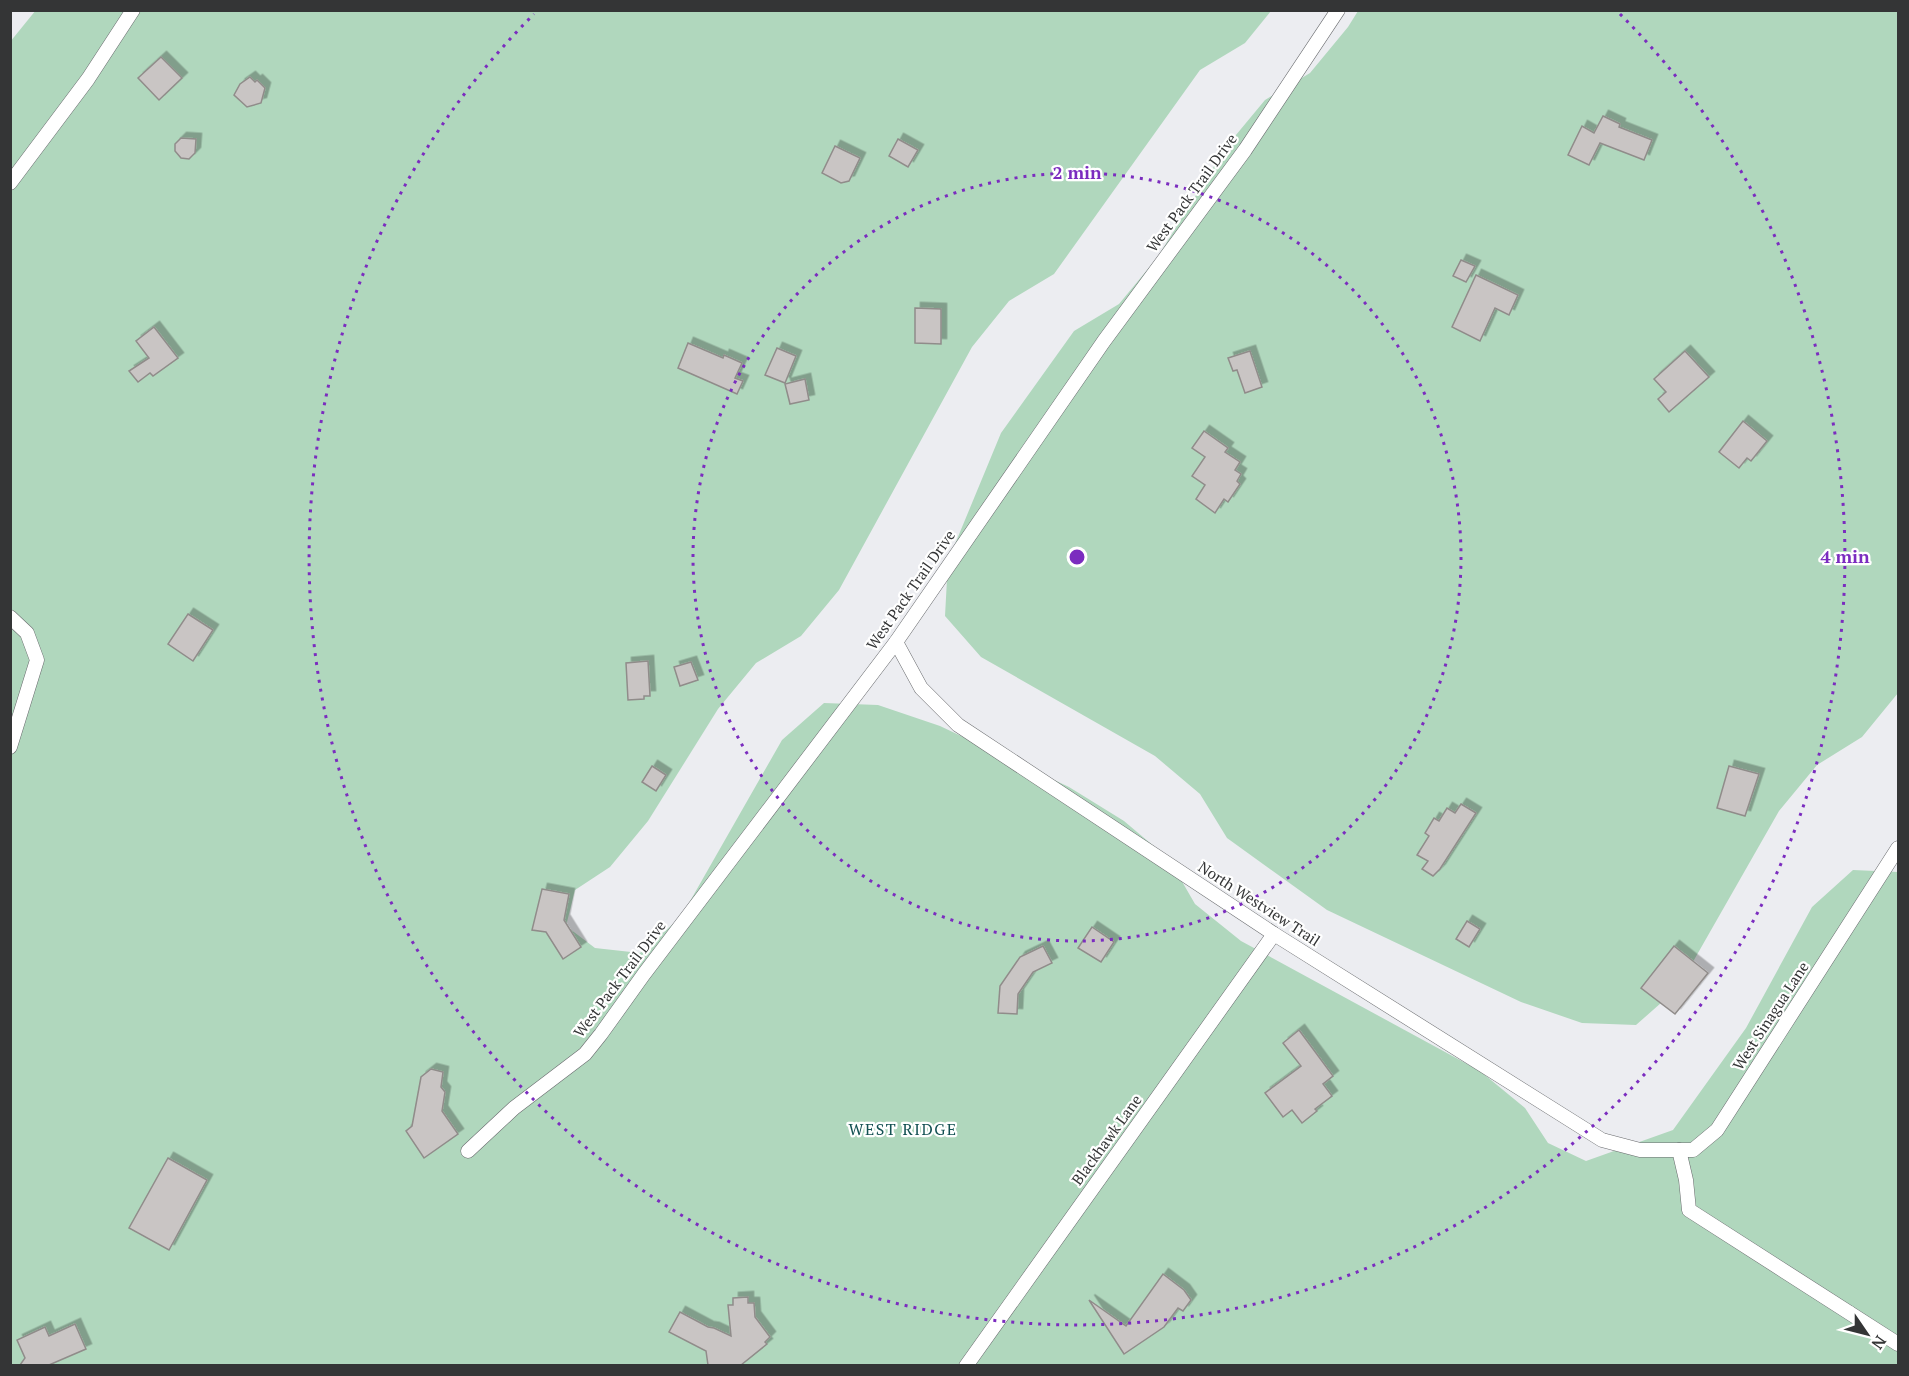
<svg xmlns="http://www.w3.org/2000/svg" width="1909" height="1376" font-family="'PT Serif',serif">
	<defs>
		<filter id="shadow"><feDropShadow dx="5.5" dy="-5.5" stdDeviation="0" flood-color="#0004"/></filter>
	</defs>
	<rect width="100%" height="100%" fill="#ecedf1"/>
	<g fill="#b0d7bd">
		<polygon points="36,10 1271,11 1245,43 1200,70 1054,274 1009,301 972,347 839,590 801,636 756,663 718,709 648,821 610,867 575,890 566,926 595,948 640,953 681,917 782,740 824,703 878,705 940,726 1069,787 1124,821 1169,859 1195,904 1241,941 1480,1071 1525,1108 1548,1143 1586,1161 1673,1130 1746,1028 1812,907 1853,870 1898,872 1898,1365 11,1365 10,42"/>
		<polygon points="1358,11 1898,11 1898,693 1862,737 1817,765 1779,811 1678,988 1636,1025 1582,1023 1521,1002 1327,910 1227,838 1200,794 1155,756 981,657 945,616 948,561 1001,433 1074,331 1119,304 1157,258 1226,147 1265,100 1310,73 1348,27"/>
	</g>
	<g fill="#c9c5c4" stroke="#908c8a" stroke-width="1.5" filter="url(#shadow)">
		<polygon points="161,57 182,78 159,100 138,78"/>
		<polygon points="250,77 255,82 257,80 265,88 261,103 247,107 234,95 240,84"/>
		<polygon points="1603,116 1620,124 1619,127 1652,140 1644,160 1600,143 1589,165 1568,155 1582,126 1594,133"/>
		<polygon points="181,138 196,139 195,153 189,159 181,158 175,151 175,144"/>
		<polygon points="898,139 918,150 908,167 889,156"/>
		<polygon points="835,146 860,158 849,181 841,183 822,173"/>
		<polygon points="1461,260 1475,266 1466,282 1453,276"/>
		<polygon points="1476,275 1518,295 1509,315 1495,308 1480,341 1452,327"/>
		<polygon points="915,308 941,309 941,344 915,343"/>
		<polygon points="154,327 178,358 153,376 150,373 138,382 129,371 149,358 136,341"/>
		<polygon points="688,343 723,358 724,355 742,363 735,378 743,381 737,394 678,368"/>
		<polygon points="777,348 796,356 785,383 765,375"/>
		<polygon points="1250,351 1262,387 1245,393 1237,370 1233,371 1228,358"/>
		<polygon points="1685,351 1709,377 1669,412 1658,399 1666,392 1654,379"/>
		<polygon points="805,379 809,400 790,404 785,384"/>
		<polygon points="1743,421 1767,441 1751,461 1747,458 1739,468 1719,452"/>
		<polygon points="1204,431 1228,448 1225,452 1240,462 1235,470 1241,474 1237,481 1240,484 1228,502 1224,499 1215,513 1196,499 1205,485 1192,476 1205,457 1192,448"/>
		<polygon points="188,614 213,630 193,661 168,644"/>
		<polygon points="648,661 650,696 644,696 644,699 628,700 626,663"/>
		<polygon points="691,662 698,680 680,686 674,667"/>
		<polygon points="652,766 666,775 656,791 642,782"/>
		<polygon points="1729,766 1759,774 1745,816 1717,808"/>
		<polygon points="1461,804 1476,813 1440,869 1433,876 1422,869 1428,861 1417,855 1429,836 1425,833 1434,818 1439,821 1447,808 1455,813"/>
		<polygon points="542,889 569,894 564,920 581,947 563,959 546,932 532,930"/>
		<polygon points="1467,921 1480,929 1469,947 1456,939"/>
		<polygon points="1092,927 1114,942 1101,962 1078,948"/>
		<polygon points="1043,946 1052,963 1033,972 1018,994 1017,1014 998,1013 1000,986 1020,957"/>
		<polygon points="1674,946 1708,973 1675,1014 1641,988"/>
		<polygon points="1299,1030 1333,1076 1323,1084 1332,1096 1315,1109 1317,1111 1302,1123 1292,1110 1283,1117 1265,1093 1301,1066 1283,1043"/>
		<polygon points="431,1069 443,1072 441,1087 445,1092 442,1111 458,1134 424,1158 406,1131 412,1126 421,1077"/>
		<polygon points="168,1158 207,1180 169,1250 129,1228"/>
		<polygon points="1163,1274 1184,1290 1191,1300 1183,1311 1178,1308 1164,1327 1124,1354 1089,1300 1126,1326"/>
		<polygon points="748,1297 748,1303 754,1303 755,1317 770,1337 765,1342 767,1344 741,1365 708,1365 706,1351 669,1332 680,1312 708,1327 714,1328 731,1336 728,1305 733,1305 733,1298"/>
		<polygon points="75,1324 86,1349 49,1365 20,1365 25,1358 17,1340 45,1327 49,1336"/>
	</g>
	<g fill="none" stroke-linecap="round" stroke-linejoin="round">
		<defs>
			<g id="street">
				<polyline points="10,183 88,79 133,10"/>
				<polyline points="10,617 27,633 37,660 10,747"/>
				<polyline points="896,642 921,688 958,725 1274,934 1602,1140 1640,1150 1693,1150 1717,1130 1898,848"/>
				<polyline points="1679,1150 1686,1180 1689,1210 1898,1344"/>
				<polyline points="468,1151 514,1108 585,1054 601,1034 644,974 896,642 1104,341 1245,150 1338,10"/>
				<polyline points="966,1366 1274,934"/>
			</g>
		</defs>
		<use href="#street" stroke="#696b6e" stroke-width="15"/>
		<use href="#street" stroke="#fff" stroke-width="14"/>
	</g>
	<g fill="none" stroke="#7b2cbf" stroke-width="3" stroke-dasharray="3 6">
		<circle cx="1077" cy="557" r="384"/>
		<path d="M1620 14A768 768 0 1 1 534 14"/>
	</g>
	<g text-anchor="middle" stroke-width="4.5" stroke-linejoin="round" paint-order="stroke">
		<g font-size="15" fill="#343536" stroke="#fff">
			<text transform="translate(1192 193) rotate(-54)" y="5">West Pack Trail Drive</text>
			<text transform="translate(911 590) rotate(-55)" y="5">West Pack Trail Drive</text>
			<text transform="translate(1259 904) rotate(33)" y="5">North Westview Trail</text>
			<text transform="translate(620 979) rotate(-53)" y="5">West Pack Trail Drive</text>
			<text transform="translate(1771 1016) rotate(-57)" y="5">West Sinagua Lane</text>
			<text transform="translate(1107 1140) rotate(-54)" y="5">Blackhawk Lane</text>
		</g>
		<g font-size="16" letter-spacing="1.5" fill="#125052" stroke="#fff">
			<text x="903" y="1135">WEST RIDGE</text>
		</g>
	</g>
	<circle cx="1077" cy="557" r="9" fill="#7b2cbf" stroke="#fff" stroke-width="3"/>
	<g font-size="18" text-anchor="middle" font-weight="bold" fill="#7b2cbf" stroke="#fff" stroke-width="4.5" stroke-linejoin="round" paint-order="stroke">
		<text x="1077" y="179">2 min</text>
		<text x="1845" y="563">4 min</text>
	</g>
	<rect width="1909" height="1376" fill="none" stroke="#343536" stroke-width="24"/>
	<g transform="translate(1867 1334) rotate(125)" stroke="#ffffff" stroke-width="4.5" paint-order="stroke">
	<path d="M0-4.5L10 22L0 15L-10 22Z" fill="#343536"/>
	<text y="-9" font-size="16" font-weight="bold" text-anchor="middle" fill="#343536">N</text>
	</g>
</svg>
